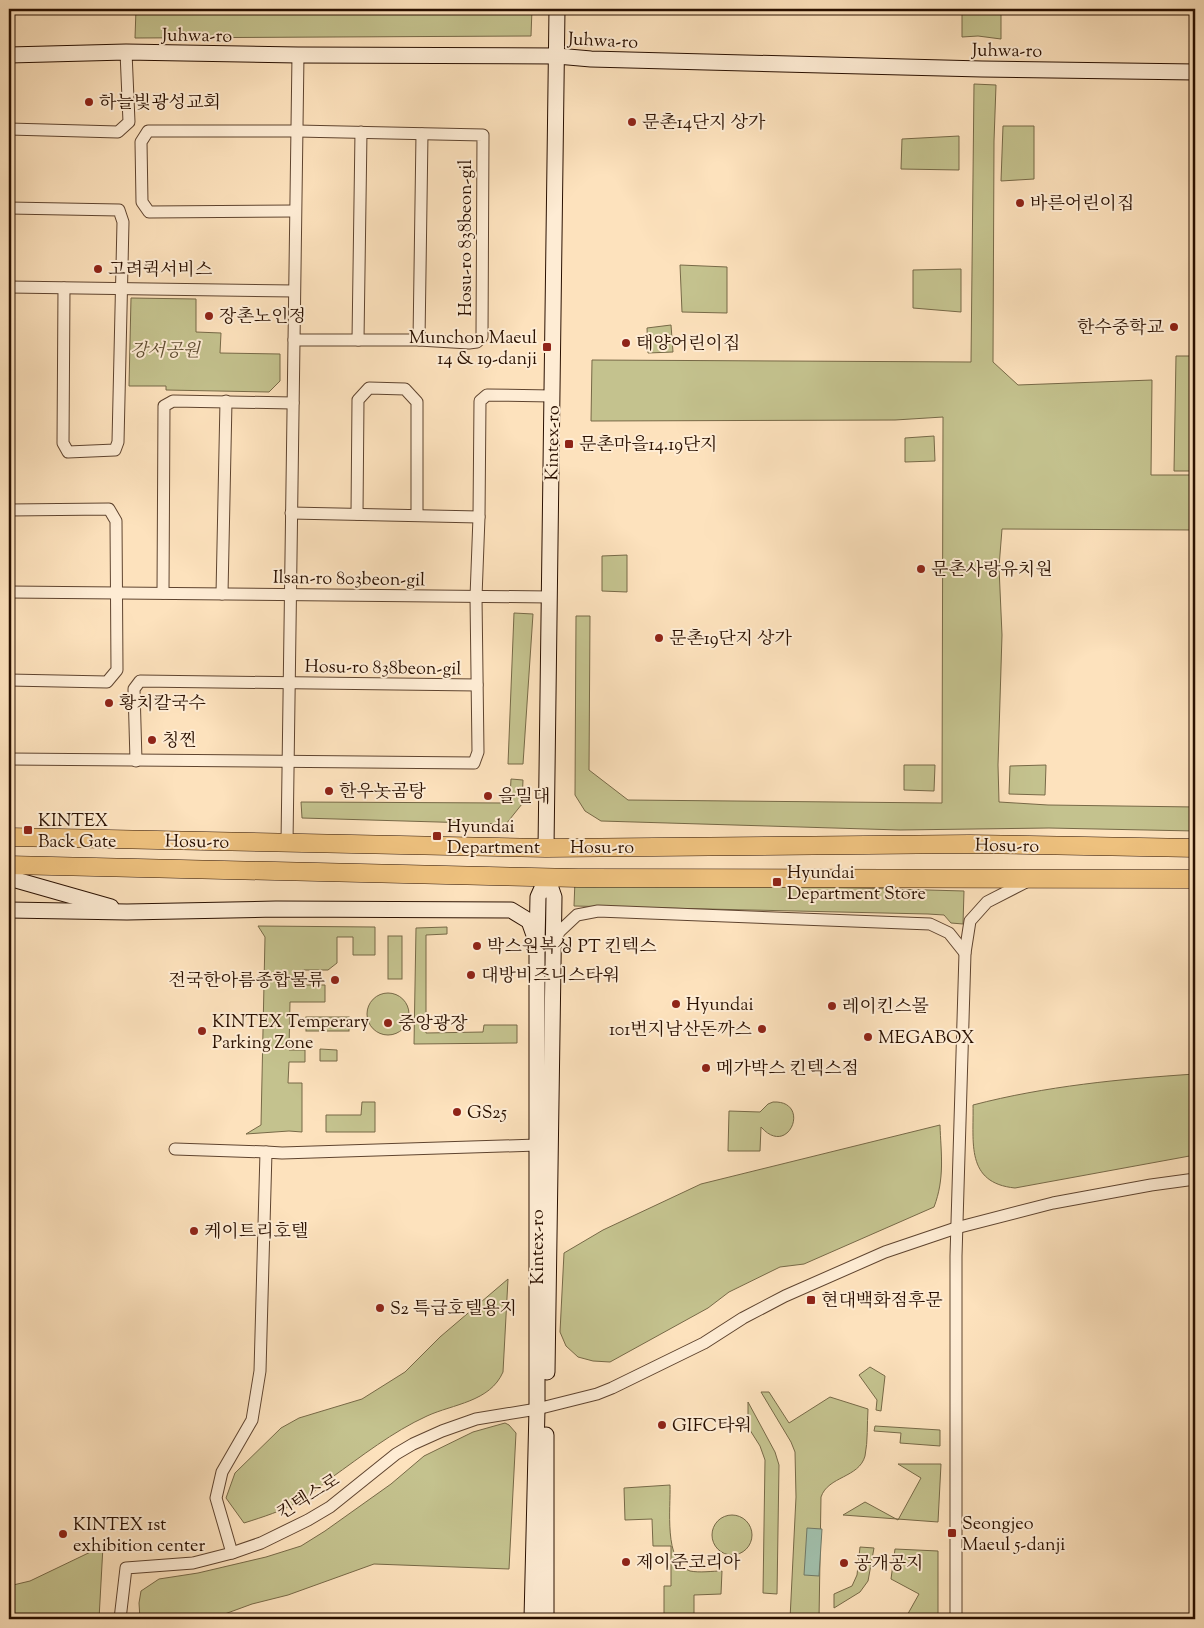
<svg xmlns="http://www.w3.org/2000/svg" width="1204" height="1628" viewBox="0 0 1204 1628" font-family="'Sorts Mill Goudy','Noto Serif KR',serif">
	<rect width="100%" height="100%" fill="#fde2bd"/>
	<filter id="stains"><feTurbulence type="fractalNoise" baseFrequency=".004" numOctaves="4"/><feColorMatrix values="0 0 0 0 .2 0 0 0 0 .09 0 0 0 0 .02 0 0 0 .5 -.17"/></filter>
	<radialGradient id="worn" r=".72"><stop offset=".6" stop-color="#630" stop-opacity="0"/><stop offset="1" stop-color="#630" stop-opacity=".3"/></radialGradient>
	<g fill="#c4c28e" stroke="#776947">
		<path d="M136 9H532L531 36 135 38Z"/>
		<path d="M962 9H1001V39L978 36 962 37Z"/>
		<path d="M974 84 996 85 994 141 993 362 1018 385 1152 380 1151 475H1195V530L1002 529 999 567 1002 635 998 765 999 802 1048 805 1195 807V831L1049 828 900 830 601 821 585 811 575 795 576 616H590L589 770 628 800 942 803 943 417 895 420 591 421 592 360 971 362Z"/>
		<path d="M1003 126H1034V179L1001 181Z"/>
		<path d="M959 136V170L901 169 902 139Z"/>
		<path d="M680 265 727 267V313L682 312Z"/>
		<path d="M961 269V312L913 308V270Z"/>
		<path d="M131 298 196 299V332L221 333 220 353 280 354V381L269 392 166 390V386H129Z"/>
		<path d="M671 325 673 352 648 353 647 328Z"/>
		<path d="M1176 356H1195V471H1174Z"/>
		<path d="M934 436 935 461 905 462V438Z"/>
		<path d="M627 555V592L602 591V556Z"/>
		<path d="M514 613 533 614 523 764H508Z"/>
		<path d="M904 765H935L934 791 904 790Z"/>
		<path d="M1046 765 1045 795 1009 794 1010 766Z"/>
		<path d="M511 779 523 780 522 804 506 824 302 818 301 802 504 803 510 797Z"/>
		<path d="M575 880 964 891 963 924 951 923 944 915 928 914 574 906Z"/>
		<path d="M258 926 375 927V955H353V937H337V963L328 970H302V985H325V1002H290L289 1050H305V1062H289L288 1083H302V1132L289 1131 246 1134 261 1125 265 937Z"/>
		<path d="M447 927V934L426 935V1033L483 1032 484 1025H517V1043L414 1044 416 928Z"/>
		<rect x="388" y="936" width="14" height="43"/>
		<circle cx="388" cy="1014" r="21"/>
		<rect x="306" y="1017" width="43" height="14"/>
		<path d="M320 1049 337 1050V1061H320Z"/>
		<path d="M1195 1074V1155L1015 1188C965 1183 974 1142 973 1105 1046 1086 1120 1079 1195 1074Z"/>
		<path d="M362 1102H375V1132H326V1115H361Z"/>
		<path d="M773 1102C812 1100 789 1159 761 1127L760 1151H728L729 1111 760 1112 768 1104Z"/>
		<path d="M940 1125C941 1154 945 1178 934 1207L804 1264 780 1267 729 1292 708 1308 610 1362 593 1361 578 1357 566 1346 560 1332 564 1253 603 1230 701 1184Z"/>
		<path d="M508 1279 503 1372C490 1402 453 1404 427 1416 392 1432 362 1456 331 1478 321 1486 311 1494 300 1501 282 1511 263 1517 244 1523L226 1498 235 1473 281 1428 299 1418 362 1399 405 1372 440 1337Z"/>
		<path d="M870 1367 885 1376 881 1411 876 1410 877 1400 859 1375Z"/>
		<path d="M761 1392H769L789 1423 830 1397 868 1409C867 1424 868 1441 865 1456 859 1478 828 1476 821 1497L819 1619H790L796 1497 795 1452 791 1442Z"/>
		<path d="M748 1402 775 1452 779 1465 777 1594 763 1593 765 1460 760 1446 748 1427Z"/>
		<path d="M505 1423 509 1425 516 1433 509 1569 374 1564 288 1595 252 1604 211 1619H140L139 1603 141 1591 159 1579 198 1573 266 1557 301 1546 325 1531 391 1484 424 1456 473 1432Z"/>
		<path d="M875 1426 940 1430V1446L900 1443 901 1433 874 1431Z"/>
		<path d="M898 1464H941L938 1522 843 1515 865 1502 898 1520 921 1478Z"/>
		<path d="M670 1485C671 1507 663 1562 690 1571 700 1573 712 1571 722 1571L721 1594 694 1595V1619H664V1586H671V1546H653L652 1519 625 1520 624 1488Z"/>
		<circle cx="732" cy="1535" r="20"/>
		<path d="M103 1546 99 1619H9V1586L30 1581Z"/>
		<path d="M860 1547 874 1548 868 1581 860 1592 834 1608V1594L852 1586 857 1575Z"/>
		<path d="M895 1549 938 1551V1619H905L919 1594 891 1579Z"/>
	</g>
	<path fill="#a1bfab" stroke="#717967" d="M807 1528 822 1529 819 1576 804 1575Z"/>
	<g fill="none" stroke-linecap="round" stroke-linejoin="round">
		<defs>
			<g id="street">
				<path d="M9 129 118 132 129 122 126 52"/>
				<path d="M9 208 119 210 123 222 118 442 115 450 68 452 63 443 64 288"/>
				<path d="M9 287 294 291"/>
				<path d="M294 340H419L469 343 477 342 482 337 483 135 297 131H148L141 142 142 202 149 212 295 211"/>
				<path d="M358 340 361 132"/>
				<path d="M419 340 422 134"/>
				<path d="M9 510 109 509 116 521 117 670 107 682 9 680"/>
				<path d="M291 513 479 517"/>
				<path d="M357 514 358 400 369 388 405 389 417 402V515"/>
				<path d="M9 592 550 597"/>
				<path d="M163 593 164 406 173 401 293 403"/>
				<path d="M222 594 226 401"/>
				<path d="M9 759 474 763 478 752 476 597 479 517 480 401 487 395 552 396"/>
				<path d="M136 761 134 689 140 681 477 685"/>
				<path d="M287 843 298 55"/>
				<path d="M553 941 560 931 577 915 598 911 930 924 949 933 965 953"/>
				<path d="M175 1149 266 1152"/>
				<path d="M232 1553 216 1498 222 1472 252 1420 260 1371 266 1152 282 1153 537 1145"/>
				<path d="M120 1619 126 1568 193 1563 232 1553 261 1543 308 1520 330 1507 396 1454 413 1444 442 1431 476 1419 537 1409 597 1394 612 1388 704 1343 743 1318 785 1296 885 1252 956 1228 1053 1203 1151 1185 1195 1179"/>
				<path d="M956 1619V1256L965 953 970 921 987 902 1028 881"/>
			</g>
			<g id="secondary">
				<path d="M9 55 126 52 298 55 557 56 591 59 982 69 1195 72"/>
				<path d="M546 848 557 9"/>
				<path d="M9 878 111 907"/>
				<path d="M9 910 127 912 276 909 511 910 529 921 535 938"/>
				<path d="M547 1372 554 897 547 877"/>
				<path d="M532 1619 537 1409V943L538 897 547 877"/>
				<path d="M546 1619V1435"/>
			</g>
			<g id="primary">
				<path d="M9 837 546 848 970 844 1195 848"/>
				<path d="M9 865 578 878 1195 879"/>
			</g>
		</defs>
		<use href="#street" stroke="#5f442f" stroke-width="13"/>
		<use href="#secondary" stroke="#2a1000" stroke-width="17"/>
		<use href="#primary" stroke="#2a1000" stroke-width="19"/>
		<use href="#street" stroke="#feecd4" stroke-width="11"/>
		<use href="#secondary" stroke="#feecd4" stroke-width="15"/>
		<use href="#primary" stroke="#eec17e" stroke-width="18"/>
	</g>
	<g fill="#8f2418" stroke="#feecd4" stroke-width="2">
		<circle cx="89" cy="102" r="5"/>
		<circle cx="632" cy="122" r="5"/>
		<circle cx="1020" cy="203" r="5"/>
		<circle cx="98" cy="269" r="5"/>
		<circle cx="209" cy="316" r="5"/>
		<circle cx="1174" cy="327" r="5"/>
		<circle cx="626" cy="343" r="5"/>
		<rect x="542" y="342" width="10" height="10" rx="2.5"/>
		<rect x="564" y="439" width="10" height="10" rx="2.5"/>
		<circle cx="921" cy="569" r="5"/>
		<circle cx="659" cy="638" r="5"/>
		<circle cx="109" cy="703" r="5"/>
		<circle cx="152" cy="740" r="5"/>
		<circle cx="329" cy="791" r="5"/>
		<circle cx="488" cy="796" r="5"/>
		<rect x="23" y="825" width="10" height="10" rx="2.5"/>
		<rect x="432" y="831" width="10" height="10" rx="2.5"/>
		<rect x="772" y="877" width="10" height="10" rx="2.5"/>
		<circle cx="477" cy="946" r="5"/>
		<circle cx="471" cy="975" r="5"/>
		<circle cx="335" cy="980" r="5"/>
		<circle cx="676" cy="1004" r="5"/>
		<circle cx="832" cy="1006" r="5"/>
		<circle cx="388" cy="1023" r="5"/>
		<circle cx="762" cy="1029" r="5"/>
		<circle cx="202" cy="1031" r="5"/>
		<circle cx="868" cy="1037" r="5"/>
		<circle cx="706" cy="1068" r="5"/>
		<circle cx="457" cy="1112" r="5"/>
		<circle cx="194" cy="1231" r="5"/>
		<rect x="806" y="1295" width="10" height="10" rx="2.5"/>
		<circle cx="380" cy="1308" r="5"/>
		<circle cx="662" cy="1425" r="5"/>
		<rect x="947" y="1528" width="10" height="10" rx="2.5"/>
		<circle cx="63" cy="1534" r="5"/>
		<circle cx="626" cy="1562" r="5"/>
		<circle cx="844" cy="1563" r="5"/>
	</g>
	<g text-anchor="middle" stroke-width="4" stroke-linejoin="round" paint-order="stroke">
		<g font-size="18" fill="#2a1000" stroke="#feecd4">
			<text transform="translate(197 35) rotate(1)" y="6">Juhwa-ro</text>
			<text transform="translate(603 40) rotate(3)" y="6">Juhwa-ro</text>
			<text transform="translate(1007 50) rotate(1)" y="6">Juhwa-ro</text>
			<text transform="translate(465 238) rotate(-90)" y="6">Hosu-ro 838beon-gil</text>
			<text transform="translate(552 443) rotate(-89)" y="6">Kintex-ro</text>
			<text transform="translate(349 578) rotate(1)" y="6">Ilsan-ro 803beon-gil</text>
			<text transform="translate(383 667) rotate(1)" y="6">Hosu-ro 838beon-gil</text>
			<text transform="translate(197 841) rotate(1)" y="6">Hosu-ro</text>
			<text transform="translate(1007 845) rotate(1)" y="6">Hosu-ro</text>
			<text x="602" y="853">Hosu-ro</text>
			<text transform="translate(537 1247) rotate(-90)" y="6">Kintex-ro</text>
			<text transform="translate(308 1496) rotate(-32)" y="6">킨텍스로</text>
		</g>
		<g font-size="18" fill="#2a1000" stroke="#feecd4" text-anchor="start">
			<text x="99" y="108">하늘빛광성교회</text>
			<text x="642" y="128">문촌14단지 상가</text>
			<text x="1030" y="209">바른어린이집</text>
			<text x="108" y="275">고려퀵서비스</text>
			<text x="219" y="322">장촌노인정</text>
			<text x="1164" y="333" text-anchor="end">한수중학교</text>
			<text x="537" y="343" text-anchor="end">Munchon Maeul<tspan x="537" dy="21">14 &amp; 19-danji</tspan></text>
			<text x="636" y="349">태양어린이집</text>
			<text x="579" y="450">문촌마을14.19단지</text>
			<text x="931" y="575">문촌사랑유치원</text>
			<text x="669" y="644">문촌19단지 상가</text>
			<text x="119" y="709">황치칼국수</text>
			<text x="162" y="746">칭찐</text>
			<text x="339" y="797">한우놋곰탕</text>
			<text x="498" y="802">을밀대</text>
			<text x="38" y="826">KINTEX<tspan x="38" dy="21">Back Gate</tspan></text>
			<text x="447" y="832">Hyundai<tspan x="447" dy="21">Department</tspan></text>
			<text x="787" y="878">Hyundai<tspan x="787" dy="21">Department Store</tspan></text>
			<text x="487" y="952">박스원복싱 PT 킨텍스</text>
			<text x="481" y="981">대방비즈니스타워</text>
			<text x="325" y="986" text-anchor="end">전국한아름종합물류</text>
			<text x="686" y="1010">Hyundai</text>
			<text x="842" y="1012">레이킨스몰</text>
			<text x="212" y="1027">KINTEX Temperary<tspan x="212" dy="21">Parking Zone</tspan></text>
			<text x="398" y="1029">중앙광장</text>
			<text x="752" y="1035" text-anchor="end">101번지남산돈까스</text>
			<text x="878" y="1043">MEGABOX</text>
			<text x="716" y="1074">메가박스 킨텍스점</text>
			<text x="467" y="1118">GS25</text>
			<text x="204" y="1237">케이트리호텔</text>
			<text x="821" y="1306">현대백화점후문</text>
			<text x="390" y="1314">S2 특급호텔용지</text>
			<text x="672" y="1431">GIFC타워</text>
			<text x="962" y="1529">Seongjeo<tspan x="962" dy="21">Maeul 5-danji</tspan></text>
			<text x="73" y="1530">KINTEX 1st<tspan x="73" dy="21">exhibition center</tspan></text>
			<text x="636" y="1568">제이준코리아</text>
			<text x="854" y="1569">공개공지</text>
		</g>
		<g font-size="18" font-style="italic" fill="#604e32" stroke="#feecd4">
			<text x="165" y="356">강서공원</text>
		</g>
	</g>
	<rect width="1204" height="1628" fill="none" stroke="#fde2bd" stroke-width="30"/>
	<rect x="10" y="10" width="1184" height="1608" fill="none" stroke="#2a1000" stroke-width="2.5"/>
	<rect x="15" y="15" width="1174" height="1598" fill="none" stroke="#2a1000"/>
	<rect width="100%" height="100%" filter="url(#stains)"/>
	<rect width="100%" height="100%" fill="url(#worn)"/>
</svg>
